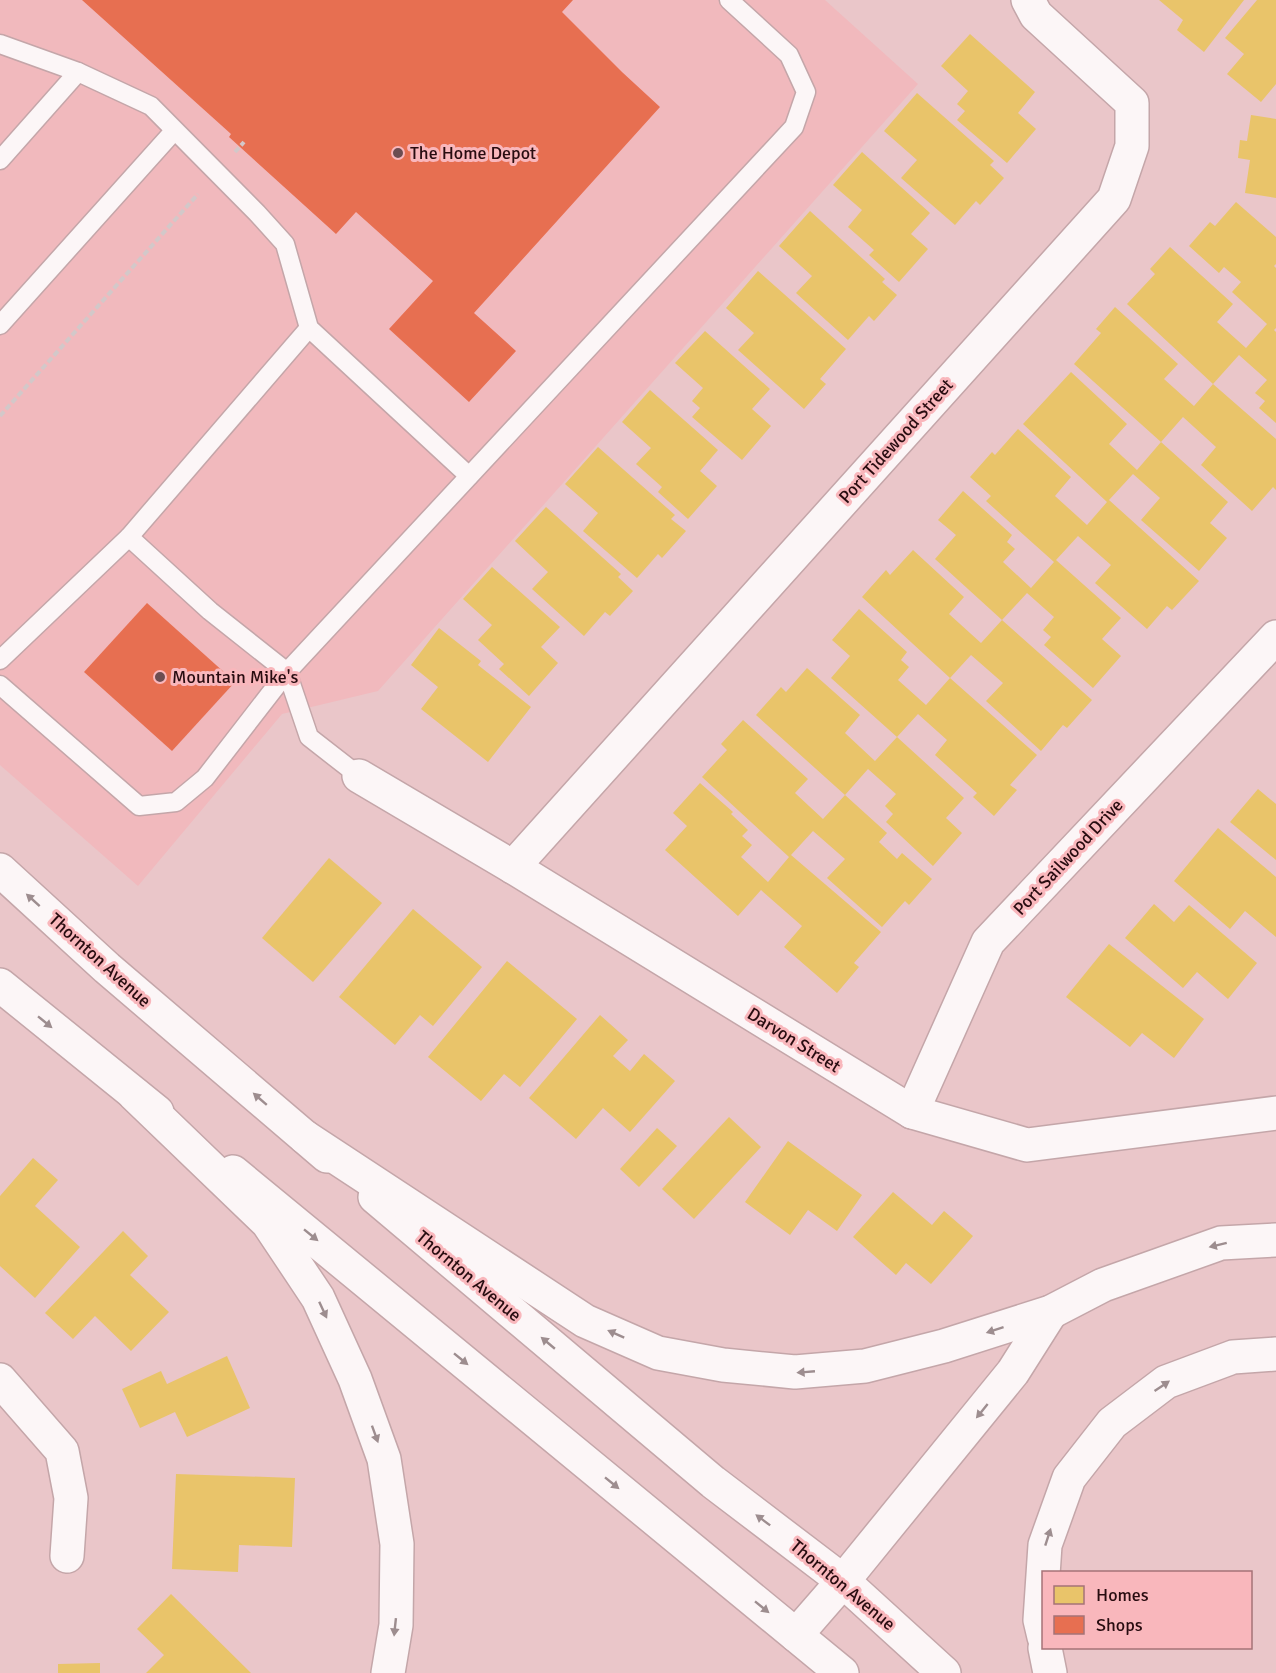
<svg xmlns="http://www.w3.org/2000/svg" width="1276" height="1673" viewBox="0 0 1276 1673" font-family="Signika,sans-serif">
	<rect width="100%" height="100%" fill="#eac6c9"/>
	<path fill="#f1b9bd" d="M0 0H825L918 84 378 691 282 714 138 886 0 765Z"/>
	<g fill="#e9c46a">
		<path d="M1159 0H1244L1204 52 1177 30 1183 20Z"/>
		<path d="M1257 0H1276V84L1261 102 1227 74 1244 54 1225 38Z"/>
		<path d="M970 34 1035 92 1018 113 1036 129 1007 163 957 120 965 111 957 104 968 91 941 66Z"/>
		<path d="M917 93 994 161 990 165 1004 178 980 205 976 201 955 225 901 178 917 160 884 131Z"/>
		<path d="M1251 115 1276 119V198L1245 193 1250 160 1238 158 1240 140 1247 141Z"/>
		<path d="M862 152 930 213 911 234 928 249 899 282 869 255 874 250 848 227 862 210 833 185Z"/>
		<path d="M1236 202 1276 237V264L1274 266 1276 268V328L1274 330 1276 332V423L1259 408 1265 401 1255 393 1267 380 1239 355 1213 384 1127 304 1155 274 1150 269 1170 247 1233 304 1217 322 1246 348 1267 324 1232 292 1241 282 1224 267 1219 273 1189 246 1210 222 1215 226Z"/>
		<path d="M810 211 885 279 882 282 897 295 874 321 869 316 848 340 796 293 812 276 779 246Z"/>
		<path d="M758 271 846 349 820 379 826 384 804 409 738 350 754 333 726 308Z"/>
		<path d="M1115 307 1178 364 1164 379 1194 406 1213 384 1276 439V490L1273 487 1252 511 1201 465 1216 447 1183 417 1161 442 1074 364 1101 333 1096 329Z"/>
		<path d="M705 331 770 389 752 409 771 426 742 460 692 417 700 408 692 401 703 388 675 363Z"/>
		<path d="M1071 372 1127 424 1109 444 1137 470 1161 442 1228 502 1210 523 1227 538 1199 571 1141 520 1160 498 1133 474 1109 500 1199 581 1172 610 1167 606 1147 629 1095 583 1111 565 1078 536 1056 560 1121 618 1102 639 1121 656 1093 688 1044 645 1051 637 1043 630 1054 617 1027 593 1002 620 935 559 956 535 938 520 963 491 1012 535 1007 542 1015 549 1003 562 1031 588 1054 562 986 501 991 496 970 477 992 452 995 455 1018 429 1071 477 1055 496 1087 525 1107 502 1023 424Z"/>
		<path d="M650 390 718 450 700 471 717 486 688 519 658 492 662 487 636 464 651 448 622 422Z"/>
		<path d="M598 447 675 515 671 519 686 531 662 558 658 554 637 578 583 531 598 513 565 484Z"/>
		<path d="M546 507 621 574 618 577 633 591 610 616 605 612 584 636 532 589 548 572 515 541Z"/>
		<path d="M913 550 964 597 949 614 981 643 1002 620 1092 700 1067 728 1063 725 1041 751 986 701 1003 683 971 655 950 678 1037 755 1010 785 1017 790 994 816 973 797 977 793 935 755 947 740 918 714 897 737 831 678 850 656 832 640 859 609 907 652 901 660 909 667 898 680 926 705 950 678 862 597 886 570 890 575Z"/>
		<path d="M492 567 560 627 541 647 558 663 529 696 499 669 504 664 478 640 492 625 463 599Z"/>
		<path d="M439 628 481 661 478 665 531 707 488 762 421 709 438 687 411 665Z"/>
		<path d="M807 668 860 715 845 733 875 761 897 737 964 798 946 818 962 833 933 866 886 822 893 814 885 806 896 794 868 769 845 795 756 715 781 687 786 692Z"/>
		<path d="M743 720 808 779 795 793 823 819 845 795 887 833 879 842 897 859 902 853 932 879 909 905 905 901 882 927 827 878 845 859 813 831 791 855 881 932 854 963 859 967 837 993 784 947 802 926 761 890 738 916 665 850 687 826 673 813 700 783 733 812 731 814 748 830 742 836 752 845 741 857 768 882 789 857 702 777 727 750 721 744Z"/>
		<path d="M1258 789 1276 804V860L1230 822Z"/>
		<path d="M1218 828 1276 877V937L1245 911 1230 929 1174 881Z"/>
		<path d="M329 858 382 903 313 982 262 938Z"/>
		<path d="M1154 904 1174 922 1189 905 1257 963 1228 999 1197 972 1183 988 1125 938Z"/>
		<path d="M413 909 482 967 433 1026 420 1015 395 1045 339 997Z"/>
		<path d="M1109 944 1204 1019 1174 1058 1142 1033 1130 1047 1066 997Z"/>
		<path d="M507 961 577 1019 520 1087 504 1074 481 1101 428 1057Z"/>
		<path d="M600 1015 628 1040 613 1056 630 1071 644 1054 675 1081 630 1132 603 1108 576 1139 529 1098Z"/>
		<path d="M729 1117 761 1147 694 1219 662 1189Z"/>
		<path d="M657 1128 677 1146 639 1187 620 1169Z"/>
		<path d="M788 1141 862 1195 837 1231 808 1210 790 1235 745 1202Z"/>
		<path d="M33 1158 58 1180 35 1206 80 1247 35 1298 0 1266V1196Z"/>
		<path d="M893 1192 932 1225 944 1211 973 1236 931 1284 906 1263 896 1275 853 1237Z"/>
		<path d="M123 1231 148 1256 130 1275 169 1312 131 1351 95 1316 73 1339 45 1313Z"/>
		<path d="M227 1356 250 1408 187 1437 175 1412 140 1428 122 1389 161 1371 167 1384Z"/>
		<path d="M176 1474 295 1478 292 1547 239 1545 238 1572 172 1569Z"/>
		<path d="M171 1594 251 1673H146L164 1655 137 1629Z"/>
		<path d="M100 1663V1673H58V1664Z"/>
	</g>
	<g fill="#e76f51">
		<path d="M82 0H573L562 12 622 72 660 107 474 313 516 351 469 402 389 329 433 281 356 212 336 234 229 137 231 134Z"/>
		<path d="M147 603 235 682 172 751 84 672Z"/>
	</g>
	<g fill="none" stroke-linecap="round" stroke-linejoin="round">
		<defs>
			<g id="lane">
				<path d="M0 44 78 72 151 106 257 213 285 244 309 328 469 476"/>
				<path d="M0 160 78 72"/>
				<path d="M0 325 174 131"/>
				<path d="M129 537 210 611 287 672 794 127 806 92 789 55 729 0"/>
				<path d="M0 660 129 537 309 328"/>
				<path d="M287 672 309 737 359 776"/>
				<path d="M0 685 139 806 176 802 205 778 287 672"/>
			</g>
			<g id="street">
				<path d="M359 776 513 867 912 1112 1027 1145 1276 1113"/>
				<path d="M513 867 1114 199 1132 146V103L1036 15 1028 0"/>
				<path d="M912 1112 988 942 1276 637"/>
				<path d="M0 1380 62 1451 71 1498 67 1556"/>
			</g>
			<g id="primary">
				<path d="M0 870 107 968 327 1156"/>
				<path d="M0 985 157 1112"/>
				<path d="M233 1172 842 1673"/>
				<path d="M375 1197 713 1482 843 1581 944 1673"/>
			</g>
			<g id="highway">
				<path d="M134 1094 268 1223 318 1298 355 1379 384 1459 397 1544 396 1625 388 1673"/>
				<path d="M305 1137 585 1321 658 1353 723 1365 795 1372 865 1366 944 1346 1051 1312 1103 1285 1221 1243 1276 1240"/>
				<path d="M796 1635 843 1581 1013 1372 1051 1312"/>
				<path d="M1044 1637 1040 1620 1045 1545 1069 1478 1112 1423 1166 1382 1233 1357 1276 1354"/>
				<path d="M1045 1648 1050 1673"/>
			</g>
		</defs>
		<use href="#lane" stroke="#c4a6a9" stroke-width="21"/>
		<use href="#street" stroke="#c4a6a9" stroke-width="36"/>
		<use href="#primary" stroke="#c4a6a9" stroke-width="36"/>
		<use href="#highway" stroke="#c4a6a9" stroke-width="36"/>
		<g stroke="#d3c8c9" stroke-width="4" stroke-dasharray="6 3" stroke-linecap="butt">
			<path d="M235 152 244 142"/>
			<path d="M0 416 198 194"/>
		</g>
		<use href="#lane" stroke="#fcf6f7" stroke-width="18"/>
		<use href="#street" stroke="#fcf6f7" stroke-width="33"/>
		<use href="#primary" stroke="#fcf6f7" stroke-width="33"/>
		<use href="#highway" stroke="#fcf6f7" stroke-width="33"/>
	</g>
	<defs><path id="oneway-solid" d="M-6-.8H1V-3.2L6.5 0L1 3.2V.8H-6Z" transform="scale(1.5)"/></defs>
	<g fill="#9d8d8f">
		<use href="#oneway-solid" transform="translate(33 900) rotate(-138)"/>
		<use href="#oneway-solid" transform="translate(45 1022) rotate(39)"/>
		<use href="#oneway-solid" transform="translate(260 1099) rotate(-139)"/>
		<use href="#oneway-solid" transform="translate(311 1235) rotate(39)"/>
		<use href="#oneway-solid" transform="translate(1218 1245) rotate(166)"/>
		<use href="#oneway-solid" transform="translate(323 1310) rotate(65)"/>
		<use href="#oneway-solid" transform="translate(995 1330) rotate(162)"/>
		<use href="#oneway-solid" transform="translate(616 1334) rotate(-156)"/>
		<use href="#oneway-solid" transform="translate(548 1343) rotate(-140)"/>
		<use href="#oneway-solid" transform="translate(461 1359) rotate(39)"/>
		<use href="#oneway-solid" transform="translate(806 1372) rotate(175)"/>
		<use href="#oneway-solid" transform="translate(1162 1386) rotate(-34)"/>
		<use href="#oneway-solid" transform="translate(982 1411) rotate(129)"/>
		<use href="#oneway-solid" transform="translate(375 1434) rotate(70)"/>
		<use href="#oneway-solid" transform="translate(612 1483) rotate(39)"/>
		<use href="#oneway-solid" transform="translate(763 1520) rotate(-143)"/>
		<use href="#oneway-solid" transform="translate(1048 1537) rotate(-72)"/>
		<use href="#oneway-solid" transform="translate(762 1607) rotate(39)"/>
		<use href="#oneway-solid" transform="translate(395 1627) rotate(96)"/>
	</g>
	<g fill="#6c4d51" stroke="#f9b7bc" stroke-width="2">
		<circle cx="398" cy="153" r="6"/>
		<circle cx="160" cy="677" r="6"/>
	</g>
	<g text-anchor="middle" stroke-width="6" stroke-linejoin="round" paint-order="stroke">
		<g font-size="18" fill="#280c10" stroke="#f9b7bc" text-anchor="start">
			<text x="410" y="159">The Home Depot</text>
			<text x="172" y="683">Mountain Mike's</text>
		</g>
		<g font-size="18" fill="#280c10" stroke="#f9b7bc">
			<text transform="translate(896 441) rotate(-48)" y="6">Port Tidewood Street</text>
			<text transform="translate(1068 857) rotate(-47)" y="6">Port Sailwood Drive</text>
			<text transform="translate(100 960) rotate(42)" y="6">Thornton Avenue</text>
			<text transform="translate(794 1040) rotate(32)" y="6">Darvon Street</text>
			<text transform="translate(469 1276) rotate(40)" y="6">Thornton Avenue</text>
			<text transform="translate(843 1585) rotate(40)" y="6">Thornton Avenue</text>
		</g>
	</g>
	<rect x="1042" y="1571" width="210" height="78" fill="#f9b7bc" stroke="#a57377" stroke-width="1.5"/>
	<rect x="1054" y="1586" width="30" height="18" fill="#e9c46a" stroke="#a57377" stroke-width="1.5"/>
	<text x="1096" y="1601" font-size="18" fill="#280c10">Homes</text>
	<rect x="1054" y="1616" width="30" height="18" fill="#e76f51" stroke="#a57377" stroke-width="1.5"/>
	<text x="1096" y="1631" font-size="18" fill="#280c10">Shops</text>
</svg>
